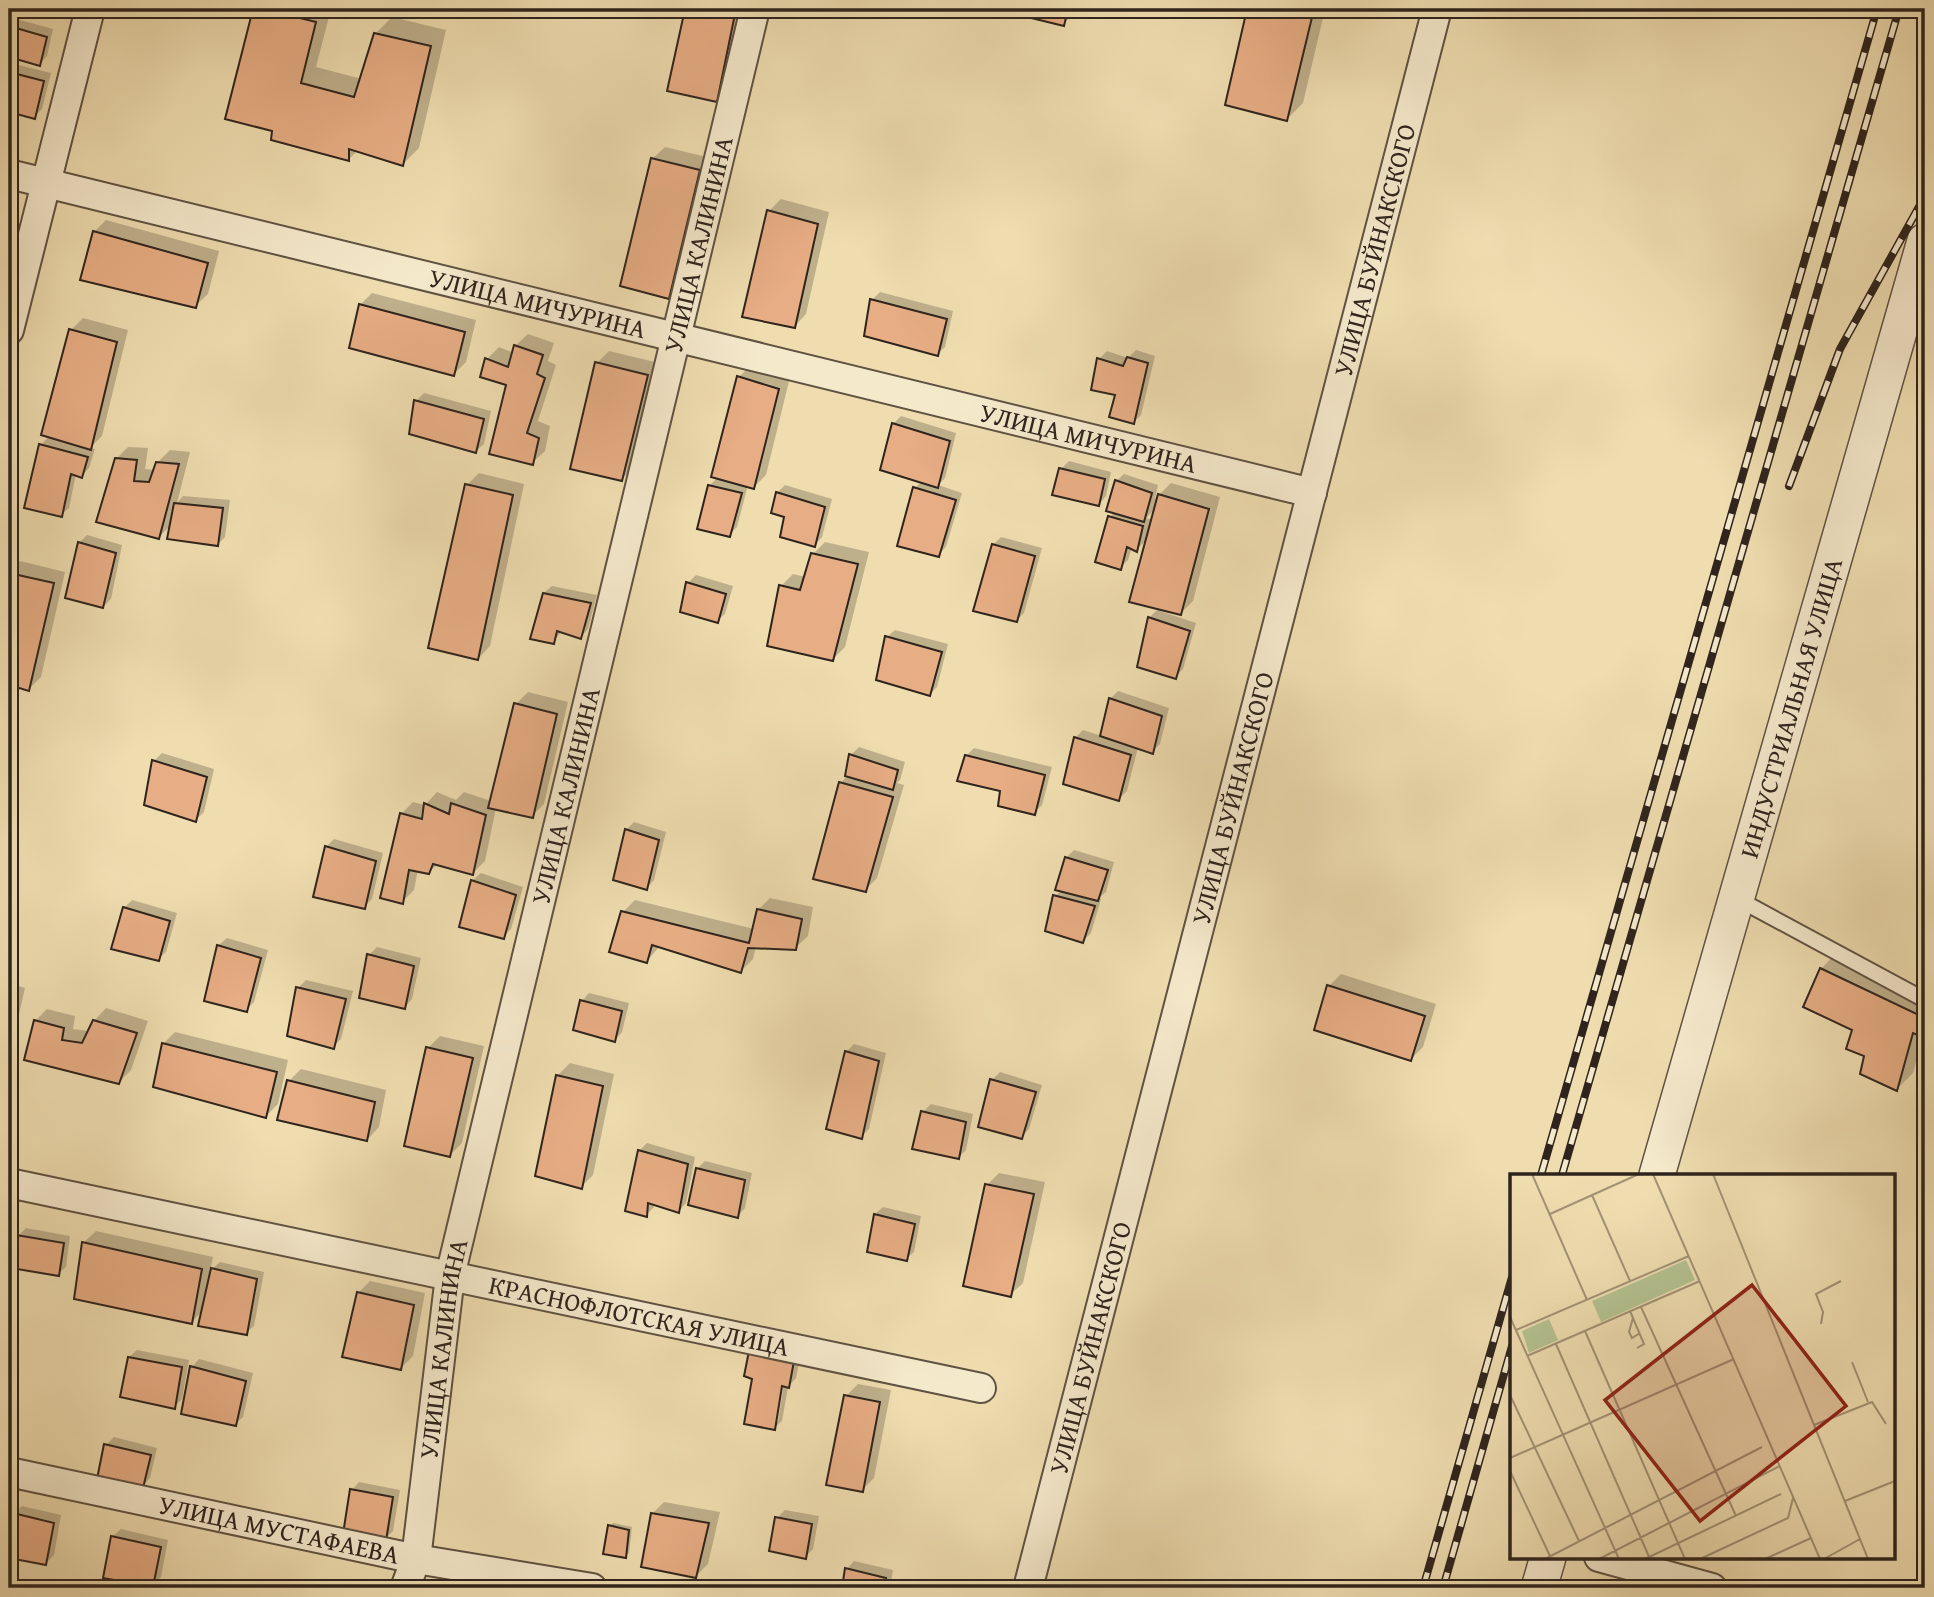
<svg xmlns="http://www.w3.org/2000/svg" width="1934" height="1597" viewBox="0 0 1934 1597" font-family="'Gentium Book Plus',serif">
	<rect width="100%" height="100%" fill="#efddb0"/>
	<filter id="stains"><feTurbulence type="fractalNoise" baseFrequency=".00286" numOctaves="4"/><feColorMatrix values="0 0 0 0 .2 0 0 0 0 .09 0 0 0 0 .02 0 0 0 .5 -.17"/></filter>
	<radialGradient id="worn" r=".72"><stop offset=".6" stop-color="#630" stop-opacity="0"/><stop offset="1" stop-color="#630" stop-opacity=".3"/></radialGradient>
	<g fill="#0003" fill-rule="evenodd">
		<path d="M255 9H331L316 67 362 79 376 33 392 17 446 30 419 148 403 164 358 150 349 159 274 129 227 118Z"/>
		<path d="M687 9H744L728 88 716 100 669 90Z"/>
		<path d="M1022 9H1077L1064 24 1021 14Z"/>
		<path d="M1249 9H1325L1303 103 1287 119 1227 104Z"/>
		<path d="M9 17 53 29 47 56 40 64 9 55Z"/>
		<path d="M14 64 51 73 42 109 34 117 9 111V69Z"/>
		<path d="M665 147 711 158 680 285 668 297 652 159Z"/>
		<path d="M781 199 829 212 806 314 794 327 769 211Z"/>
		<path d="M9 206 16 207 12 234 9 237Z"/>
		<path d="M106 220 219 251 208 294 195 306 94 232Z"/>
		<path d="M880 292 953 311 945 347 937 354 872 300Z"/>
		<path d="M372 293 476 320 466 362 454 374 360 305Z"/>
		<path d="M83 318 128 330 102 436 90 448 95 449 89 468 82 476 76 474 69 508 61 515 41 445 49 436 71 330Z"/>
		<path d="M528 334 554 343 548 361 556 365 538 421 550 426 545 451 532 463 508 384 487 359 499 347 514 353 515 346Z"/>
		<path d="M1136 350 1155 356 1141 415 1134 422 1099 359 1107 351 1128 358Z"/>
		<path d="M609 351 659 363 634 467 622 479 597 363Z"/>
		<path d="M751 365 790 377 766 475 754 487 748 485 737 527 729 535 709 486 718 477 739 377Z"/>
		<path d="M424 393 491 411 484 444 476 451 416 401Z"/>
		<path d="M901 416 956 433 945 478 938 485 962 493 946 547 938 555 915 488 922 481 893 424Z"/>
		<path d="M128 447 148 448 145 469 155 470 157 463 170 450 190 452 177 503 183 496 230 500 225 537 217 545 172 524 159 537 116 459Z"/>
		<path d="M1069 461 1111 472 1106 496 1099 504 1061 469Z"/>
		<path d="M479 473 524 484 490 646 478 659 467 485Z"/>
		<path d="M1124 474 1158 485 1155 499 1171 483 1220 497 1193 601 1181 613 1148 539 1136 550 1132 547 1128 560 1120 568 1110 517 1115 512 1116 481ZM1156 508 1153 520 1146 518Z"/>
		<path d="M785 485 832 499 822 537 815 545 786 515 777 493Z"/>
		<path d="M87 535 122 545 111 599 103 607 79 543Z"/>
		<path d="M1001 537 1042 548 1024 613 1017 620 993 545Z"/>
		<path d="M825 542 869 552 845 647 833 659 781 586 793 574 806 577 813 554Z"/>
		<path d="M20 561 65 572 41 677 29 689 9 683V572Z"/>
		<path d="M696 575 733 586 725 614 717 621 688 583Z"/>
		<path d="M552 586 597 595 588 629 581 637 562 631 553 642 544 593Z"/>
		<path d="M1157 610 1196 623 1183 669 1175 677 1149 618Z"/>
		<path d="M895 630 948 644 937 687 930 694 887 637Z"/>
		<path d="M1118 691 1169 708 1160 744 1152 752 1138 747 1127 791 1119 799 1075 738 1083 730 1102 736 1110 699Z"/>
		<path d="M528 692 568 702 544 804 532 816 496 808 485 861 473 873 438 864 429 872 418 870 414 890 402 902 401 814 413 802 425 805 437 792 456 800 464 792 491 801 516 704Z"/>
		<path d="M859 747 905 762 900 780 897 783 904 785 877 878 865 890 841 783 847 776 851 755Z"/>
		<path d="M974 748 1052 767 1042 805 1034 813 1002 790 966 756Z"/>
		<path d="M162 753 214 769 204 812 196 820 154 761Z"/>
		<path d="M634 822 666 832 654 880 647 888 626 830Z"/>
		<path d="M334 839 383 853 372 899 364 907 326 847Z"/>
		<path d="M1074 850 1114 862 1106 892 1099 898 1101 899 1091 933 1083 941 1055 896 1062 890 1066 858Z"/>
		<path d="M481 873 523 887 511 929 503 937 461 925 473 880Z"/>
		<path d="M770 898 813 907 808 936 795 948 756 946 753 959 741 971 660 946 647 961 623 912 635 900 754 929 758 910Z"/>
		<path d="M132 900 177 913 166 952 158 959 124 908Z"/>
		<path d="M227 938 268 950 254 1002 246 1010 206 1000 219 945Z"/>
		<path d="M377 947 421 958 412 999 405 1007 369 955Z"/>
		<path d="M1837 952 1925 994V1036H1923L1913 1073 1897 1089 1866 1055 1854 1029 1806 1006 1821 969Z"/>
		<path d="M1341 974 1436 1004 1423 1047 1411 1059 1329 986Z"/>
		<path d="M306 980 353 991 341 1039 333 1047 298 988Z"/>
		<path d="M9 983 25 988 15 1032 9 1039Z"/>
		<path d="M589 993 629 1003 622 1032 615 1040 582 1001Z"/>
		<path d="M106 1008 148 1021 131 1070 119 1082 35 1021 47 1009 75 1016 73 1029 89 1031 94 1021Z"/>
		<path d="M175 1032 288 1060 278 1104 266 1116 163 1044Z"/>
		<path d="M440 1036 484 1046 462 1143 450 1155 428 1048Z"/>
		<path d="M854 1044 886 1053 869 1129 861 1137 846 1052Z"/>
		<path d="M570 1063 614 1074 593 1175 581 1187 537 1175 558 1075Z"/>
		<path d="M301 1069 386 1090 379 1127 367 1140 289 1081Z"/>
		<path d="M1000 1072 1042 1085 1029 1129 1021 1137 980 1126 992 1080Z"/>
		<path d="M931 1104 973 1114 966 1150 958 1158 923 1112Z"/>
		<path d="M647 1143 695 1157 686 1203 679 1211 654 1203V1207L646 1215 639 1151Z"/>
		<path d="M705 1161 752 1173 745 1208 738 1216 697 1169Z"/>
		<path d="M999 1173 1045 1182 1023 1283 1010 1295 987 1185Z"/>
		<path d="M883 1207 921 1216 914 1252 906 1259 875 1214Z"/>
		<path d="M26 1228 70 1236 66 1267 58 1274 18 1236Z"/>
		<path d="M96 1231 213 1257 210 1271 220 1262 264 1272 254 1326 246 1333 204 1310 191 1322 83 1243Z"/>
		<path d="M370 1281 425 1293 413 1356 401 1368 358 1293Z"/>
		<path d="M137 1350 189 1360 182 1399 174 1407 129 1357Z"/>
		<path d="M801 1354 796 1378 788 1387 782 1421 774 1428 754 1377ZM782 1377H785L778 1422H774Z"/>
		<path d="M199 1359 253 1373 243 1417 235 1424 192 1367Z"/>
		<path d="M858 1384 891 1390 874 1478 862 1490 846 1396Z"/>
		<path d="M114 1437 157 1448 150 1478 143 1486 106 1445Z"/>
		<path d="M359 1482 400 1490 393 1531 385 1539 352 1490Z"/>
		<path d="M664 1502 720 1512 708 1564 696 1576 652 1514Z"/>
		<path d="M22 1506 61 1515 54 1555 46 1563 9 1556V1541L14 1514Z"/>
		<path d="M785 1510 819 1516 813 1549 805 1557 777 1518Z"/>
		<path d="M613 1523 632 1527 629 1553 626 1556 610 1526Z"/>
		<path d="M121 1529 168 1540 161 1577 153 1585 105 1576 113 1536Z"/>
		<path d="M854 1561 893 1570 890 1588H844L847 1569Z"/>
	</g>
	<g fill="#e7ad84" stroke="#2f241d" stroke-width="2">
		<path d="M253 9H264L316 22 301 83 354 97 374 33 431 46 403 166 349 149V161L271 140 272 131 225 119Z"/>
		<path d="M685 9H736L717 102 667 91Z"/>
		<path d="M1021 9H1068L1064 26 1019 15Z"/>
		<path d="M1247 9H1314L1287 121 1225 105Z"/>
		<path d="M9 26 47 37 40 66 9 57Z"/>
		<path d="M9 72 44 81 35 119 9 112Z"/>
		<path d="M651 158 700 170 669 299 620 286Z"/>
		<path d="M767 210 818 224 795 328 742 317Z"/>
		<path d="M93 231 208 263 196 308 80 280Z"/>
		<path d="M870 299 947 319 938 356 864 336Z"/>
		<path d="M359 304 465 332 454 376 349 348Z"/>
		<path d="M69 329 117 342 91 450 41 435Z"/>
		<path d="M514 345 543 355 537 374 545 378 527 433 539 438 533 465 489 454 506 385 480 377 485 358 508 367Z"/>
		<path d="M1127 357 1148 363 1134 424 1109 417 1115 395 1091 390 1097 358 1123 366Z"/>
		<path d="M595 362 648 375 622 481 570 469Z"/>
		<path d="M737 376 779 389 754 489 711 477Z"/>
		<path d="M414 400 484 419 476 453 409 434Z"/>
		<path d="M892 423 950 441 938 488 880 470Z"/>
		<path d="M39 444 88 457 82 478 71 474 62 517 24 508Z"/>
		<path d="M115 458 137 460 134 481 149 482 156 462 179 464 159 539 96 522Z"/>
		<path d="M1059 468 1105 479 1099 506 1052 495Z"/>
		<path d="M1115 480 1152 493 1144 522 1106 511Z"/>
		<path d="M465 484 513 495 478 660 428 648Z"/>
		<path d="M708 485 742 493 730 537 697 529Z"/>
		<path d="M913 487 956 500 939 557 897 546Z"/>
		<path d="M776 492 825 507 815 547 780 537 784 517 771 513Z"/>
		<path d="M1158 494 1209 509 1181 615 1129 602Z"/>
		<path d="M174 503 223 508 218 546 167 539Z"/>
		<path d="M1108 516 1143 526 1137 552 1127 547 1121 570 1095 562Z"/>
		<path d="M78 542 116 553 103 608 65 598Z"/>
		<path d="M992 544 1035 556 1017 622 973 611Z"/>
		<path d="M811 553 858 564 833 661 767 646 779 585 800 590Z"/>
		<path d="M9 573 54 583 29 691 9 685Z"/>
		<path d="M686 582 726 594 718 623 680 612Z"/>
		<path d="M543 593 591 603 581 639 557 631 554 644 530 639Z"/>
		<path d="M1148 617 1190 631 1176 679 1137 667Z"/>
		<path d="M885 636 942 652 930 696 876 680Z"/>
		<path d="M1109 698 1162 716 1153 754 1100 736Z"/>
		<path d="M514 703 557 714 533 818 488 808Z"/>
		<path d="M1074 737 1131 755 1119 801 1063 784Z"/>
		<path d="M849 754 898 770 893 790 845 776Z"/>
		<path d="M965 755 1045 775 1035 815 998 806 1000 791 957 781Z"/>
		<path d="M152 760 207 777 196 822 144 805Z"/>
		<path d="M839 782 893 797 866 892 813 879Z"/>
		<path d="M424 803 449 814 451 803 486 815 473 875 433 864 429 874 409 870 403 904 380 898 400 813 422 819Z"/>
		<path d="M625 829 659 840 647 890 613 880Z"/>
		<path d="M325 846 376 861 365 909 313 897Z"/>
		<path d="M1065 857 1108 870 1098 901 1055 890Z"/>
		<path d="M471 880 516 895 504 939 459 927Z"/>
		<path d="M1053 895 1095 906 1083 943 1045 931Z"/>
		<path d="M123 907 170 921 159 961 111 949Z"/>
		<path d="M757 909 802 919 796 950 748 948 741 973 652 945 647 963 609 952 621 911 749 943Z"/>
		<path d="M217 945 261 958 247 1012 204 1001Z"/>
		<path d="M367 954 414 966 405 1009 359 998Z"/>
		<path d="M1820 968 1925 1018V1038L1913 1033 1897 1091 1860 1074 1864 1056 1846 1049 1852 1030 1803 1007Z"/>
		<path d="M1327 985 1425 1016 1411 1061 1314 1030Z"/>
		<path d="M296 987 346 999 334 1049 287 1036Z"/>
		<path d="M580 1000 622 1011 615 1042 573 1030Z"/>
		<path d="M34 1020 64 1028 62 1040 82 1043 93 1020 137 1033 119 1084 24 1060Z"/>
		<path d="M162 1043 277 1072 266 1118 153 1087Z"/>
		<path d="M426 1047 473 1058 450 1157 404 1146Z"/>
		<path d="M845 1051 879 1061 862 1139 826 1129Z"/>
		<path d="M556 1075 603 1086 582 1189 535 1176Z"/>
		<path d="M1924 1076H1925V1099L1918 1096Z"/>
		<path d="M990 1079 1036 1092 1022 1139 978 1127Z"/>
		<path d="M287 1080 375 1102 367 1141 277 1120Z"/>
		<path d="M921 1111 966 1122 959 1159 912 1149Z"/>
		<path d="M638 1150 688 1164 679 1213 648 1203 647 1217 625 1211Z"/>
		<path d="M696 1168 745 1180 738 1218 688 1205Z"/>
		<path d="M985 1184 1034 1194 1011 1297 963 1286Z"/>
		<path d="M874 1214 915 1224 907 1261 867 1252Z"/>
		<path d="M16 1235 64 1243 59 1276 11 1268Z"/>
		<path d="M82 1242 202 1269 192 1324 74 1299Z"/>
		<path d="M211 1268 257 1279 247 1335 198 1326Z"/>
		<path d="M357 1292 414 1305 401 1370 342 1357Z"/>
		<path d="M749 1351 794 1361 789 1388 782 1386 775 1430 744 1424 752 1379 744 1376Z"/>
		<path d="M128 1357 182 1367 175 1409 120 1397Z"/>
		<path d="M190 1366 246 1381 236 1426 181 1414Z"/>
		<path d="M844 1395 880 1402 863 1492 826 1485Z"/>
		<path d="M104 1444 151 1455 143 1488 97 1479Z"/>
		<path d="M350 1489 393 1497 386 1541 343 1534Z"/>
		<path d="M13 1513 54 1523 46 1565 9 1558V1532Z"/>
		<path d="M651 1513 709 1523 696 1578 641 1567Z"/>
		<path d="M775 1517 812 1524 806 1559 769 1551Z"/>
		<path d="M608 1525 629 1530 626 1558 603 1554Z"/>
		<path d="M111 1536 161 1547 153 1587 103 1578Z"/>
		<path d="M845 1568 886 1578 884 1588H842Z"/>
	</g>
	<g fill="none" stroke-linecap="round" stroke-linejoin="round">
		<defs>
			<path id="service" d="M1738 899 1925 1000"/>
			<g id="minor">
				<path id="s1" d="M9 174 1312 493"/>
				<path d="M9 330 90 9"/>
				<path id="s2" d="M9 1183 981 1388"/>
				<path id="s3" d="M9 1472 416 1559 592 1588"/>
				<path d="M1599 1557 1712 1588"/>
				<path id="s4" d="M405 1588 416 1559 450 1276 755 9"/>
				<path id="s5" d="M1028 1588 1437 9"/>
			</g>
			<g id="tertiary">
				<path id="s6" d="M1657 1175 1925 241"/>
				<path d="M1539 1588 1548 1557"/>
			</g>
		</defs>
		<use href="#service" stroke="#5f5242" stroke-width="18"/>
		<use href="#minor" stroke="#5f5242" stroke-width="32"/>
		<use href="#tertiary" stroke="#5f5242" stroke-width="38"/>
		<use href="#service" stroke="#f5e9cc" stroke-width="14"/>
		<use href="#minor" stroke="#f5e9cc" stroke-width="28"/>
		<use href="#tertiary" stroke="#f5e9cc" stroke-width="35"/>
		<defs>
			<g id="rail">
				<path d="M1789 486 1840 349 1925 196"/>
				<path d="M1541 1175 1877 9"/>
				<path d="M1562 1175 1899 9"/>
				<path d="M1423 1588 1512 1277"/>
				<path d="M1443 1588 1512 1346"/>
			</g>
		</defs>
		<use href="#rail" stroke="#2f241d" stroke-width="8"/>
		<use href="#rail" stroke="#f5e9cc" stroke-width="5" stroke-dasharray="16" stroke-linecap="butt"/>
	</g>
	<g text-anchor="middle" stroke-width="7" stroke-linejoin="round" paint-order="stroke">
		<g font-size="26" fill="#2f241d" stroke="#f5e9cc">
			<text dy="9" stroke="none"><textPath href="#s4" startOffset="1377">УЛИЦА КАЛИНИНА</textPath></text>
			<text dy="9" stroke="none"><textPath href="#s5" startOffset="1382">УЛИЦА БУЙНАКСКОГО</textPath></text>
			<text dy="9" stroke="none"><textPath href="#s1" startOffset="544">УЛИЦА МИЧУРИНА</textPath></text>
			<text dy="9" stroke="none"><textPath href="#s1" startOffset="1111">УЛИЦА МИЧУРИНА</textPath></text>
			<text dy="9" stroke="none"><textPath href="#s6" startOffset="486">ИНДУСТРИАЛЬНАЯ УЛИЦА</textPath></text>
			<text dy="9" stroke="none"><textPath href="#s4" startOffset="810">УЛИЦА КАЛИНИНА</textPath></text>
			<text dy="9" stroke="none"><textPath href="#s5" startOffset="816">УЛИЦА БУЙНАКСКОГО</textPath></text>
			<text dy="9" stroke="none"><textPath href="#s2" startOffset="644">КРАСНОФЛОТСКАЯ УЛИЦА</textPath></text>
			<text dy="9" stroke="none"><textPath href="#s5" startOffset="248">УЛИЦА БУЙНАКСКОГО</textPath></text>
			<text dy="9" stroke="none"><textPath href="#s4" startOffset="243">УЛИЦА КАЛИНИНА</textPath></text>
			<text dy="9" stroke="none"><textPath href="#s3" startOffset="276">УЛИЦА МУСТАФАЕВА</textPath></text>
		</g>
	</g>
	<g transform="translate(1510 1174)">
		<rect width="385" height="385" fill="#efddb0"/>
		<path d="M176 86 185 106 91 148 82 127ZM39 145 48 166 19 179 12 157Z" fill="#b4c290"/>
		<path fill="none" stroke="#a29375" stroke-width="2" d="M22 0 77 126M143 0 310 385M203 0 358 385M82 21 120 107M40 40 129 0M131 133 226 342M120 137 134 170 127 174M0 143 109 385M123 144 119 158 122 164 130 159M311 150 313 138 306 120 331 107M6 156 179 82M75 157 175 385M46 170 140 385M17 182 190 107M342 188 358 228M0 221 69 367M304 251 362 228 376 250M0 284 224 185M0 297 40 382M335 327 385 307M35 385 252 273M89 385 270 292M135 385 271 320M190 385 278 344 283 324M255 385 301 364M314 385 350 365"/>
		<path fill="#8f2418" fill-opacity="0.15" stroke="#8f2418" stroke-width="3.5" d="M242 111 336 232 190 347 95 226Z"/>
		<rect width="385" height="385" fill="none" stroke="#2f241d" stroke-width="3.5"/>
	</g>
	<rect width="1934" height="1597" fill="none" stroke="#efddb0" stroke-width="35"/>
	<rect x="10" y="10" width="1913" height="1576" fill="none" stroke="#2f241d" stroke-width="3.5"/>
	<rect x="18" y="18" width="1899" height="1562" fill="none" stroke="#2f241d" stroke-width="2"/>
	<rect width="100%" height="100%" filter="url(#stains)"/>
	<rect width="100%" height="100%" fill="url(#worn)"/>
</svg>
